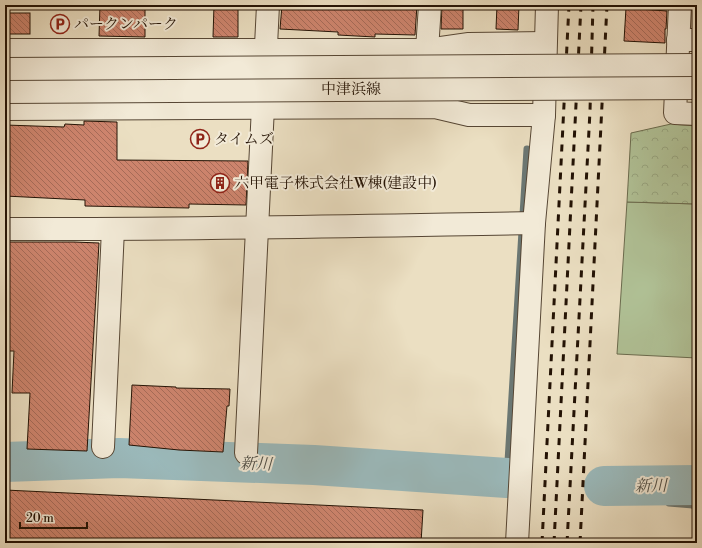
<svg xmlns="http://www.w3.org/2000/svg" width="702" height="548" viewBox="0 0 702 548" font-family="'Libre Bodoni','Noto Serif JP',serif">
	<defs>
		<pattern id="park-crowns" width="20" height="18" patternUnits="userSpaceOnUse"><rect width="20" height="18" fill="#b1c398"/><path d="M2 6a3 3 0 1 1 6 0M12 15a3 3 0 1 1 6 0" fill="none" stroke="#98a782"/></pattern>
		<pattern id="building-back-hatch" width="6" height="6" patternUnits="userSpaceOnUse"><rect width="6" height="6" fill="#cd846d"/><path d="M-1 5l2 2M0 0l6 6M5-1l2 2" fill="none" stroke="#a66b58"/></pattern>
	</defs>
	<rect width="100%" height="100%" fill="#ebdfc2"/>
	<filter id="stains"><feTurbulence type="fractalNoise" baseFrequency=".005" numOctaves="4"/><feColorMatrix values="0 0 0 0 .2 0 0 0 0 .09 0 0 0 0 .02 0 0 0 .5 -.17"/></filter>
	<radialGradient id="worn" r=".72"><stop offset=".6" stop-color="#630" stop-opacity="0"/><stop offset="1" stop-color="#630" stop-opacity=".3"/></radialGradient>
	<path fill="#b1c398" stroke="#6a6b4e" d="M627 202 697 204V358L617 354Z"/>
	<path fill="url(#park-crowns)" stroke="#6a6b4e" d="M671 124 697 126V204L627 202 631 133Z"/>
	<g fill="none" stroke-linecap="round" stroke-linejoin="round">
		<g stroke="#6b7773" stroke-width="7">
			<path d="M507 478 527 149"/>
			<path d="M669 485V503L693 505 697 510"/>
		</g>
		<g stroke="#9bbabc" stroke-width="40">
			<path d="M5 462 119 458 314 465 507 478"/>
			<path d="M604 486 697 485"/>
		</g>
	</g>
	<g fill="url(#building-back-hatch)" stroke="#241305">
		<path d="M100 5H145V37L99 36Z"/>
		<path d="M214 5H238V37H213Z"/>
		<path d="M282 5H417L415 35 375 34V37L338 35V32L280 29Z"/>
		<path d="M442 5H463V29H441Z"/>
		<path d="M497 5H519L518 30 496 29Z"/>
		<path d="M626 8 667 11 666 29H665V43L624 41Z"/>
		<rect x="5" y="13" width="25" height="21"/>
		<path d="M84 121 117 122V160L248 161 246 205 189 204V208L85 206V200L5 196 7 150H5V125L64 127 65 124 84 125Z"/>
		<path d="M5 242H74L99 243 87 451 27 449 30 393H12L14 351H5Z"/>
		<path d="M132 385 176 387V388L230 389 229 406H227L223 452 179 450 129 445Z"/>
		<path d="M5 490 423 510 421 543H5Z"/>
	</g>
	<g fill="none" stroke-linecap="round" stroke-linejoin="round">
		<defs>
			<g id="minor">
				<path d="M680 5 675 113 697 114"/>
				<path d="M678 40H697"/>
				<path d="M5 50H427L469 44 545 43"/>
				<path d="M427 50 430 5"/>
				<path d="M5 109 435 107 469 115H544"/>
				<path d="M5 229C181 230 358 226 534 223"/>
				<path d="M103 447 113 229"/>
				<path d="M246 453 268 5"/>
				<path d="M517 543 534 223 544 115 547 5"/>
			</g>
		</defs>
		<use href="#minor" stroke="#564634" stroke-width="24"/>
		<use href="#minor" stroke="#f2ead7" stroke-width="22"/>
		<g stroke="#241305" stroke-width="3" stroke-dasharray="7 7" stroke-linecap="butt">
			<path d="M542 543 569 5"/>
			<path d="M554 543 581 5"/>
			<path d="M567 543 590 111 593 5"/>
			<path d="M580 543 607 5"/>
		</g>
		<defs>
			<g id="minor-bridge">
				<path d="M5 69 697 65"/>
				<path d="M5 92 697 88"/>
			</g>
		</defs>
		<use href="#minor-bridge" stroke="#564634" stroke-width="24" stroke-linecap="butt"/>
		<use href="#minor-bridge" stroke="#f2ead7" stroke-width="22"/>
	</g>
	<defs>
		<symbol id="parking-ring" viewBox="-11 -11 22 22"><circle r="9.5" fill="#f2ead7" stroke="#8f2418" stroke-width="1.5"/><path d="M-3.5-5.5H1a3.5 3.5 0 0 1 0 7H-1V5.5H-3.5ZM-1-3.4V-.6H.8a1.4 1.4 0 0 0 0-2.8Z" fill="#8f2418"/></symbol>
		<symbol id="building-ring" viewBox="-11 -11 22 22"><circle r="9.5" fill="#f2ead7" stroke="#8f2418" stroke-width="1.5"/><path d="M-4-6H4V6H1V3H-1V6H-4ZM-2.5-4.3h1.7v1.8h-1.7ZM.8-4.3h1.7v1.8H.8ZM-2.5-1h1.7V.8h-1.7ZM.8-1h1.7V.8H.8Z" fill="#8f2418"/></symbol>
	</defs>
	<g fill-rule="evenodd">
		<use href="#parking-ring" x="49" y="13" width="22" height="22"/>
		<use href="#parking-ring" x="189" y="128" width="22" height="22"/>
		<use href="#building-ring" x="209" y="172" width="22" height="22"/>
	</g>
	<g text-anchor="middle" stroke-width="4" stroke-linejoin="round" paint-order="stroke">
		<g font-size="15" fill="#241305" stroke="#f2ead7" text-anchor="start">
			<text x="74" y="29">パークンパーク</text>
			<text x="214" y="144">タイムズ</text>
			<text x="234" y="188">六甲電子株式会社W棟(建設中)</text>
		</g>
		<g font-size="15" fill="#241305" stroke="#f2ead7">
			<text x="351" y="94">中津浜線</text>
		</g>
		<g font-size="16" font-style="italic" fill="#4e4d45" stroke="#f2ead7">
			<text transform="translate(256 463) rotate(2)" y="6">新川</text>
			<text transform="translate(651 485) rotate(-1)" y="6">新川</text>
		</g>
	</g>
	<rect width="702" height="548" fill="none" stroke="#ebdfc2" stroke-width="20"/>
	<rect x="6" y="6" width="690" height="536" fill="none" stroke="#241305" stroke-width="2"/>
	<rect x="10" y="10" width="682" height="528" fill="none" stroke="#241305"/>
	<path d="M20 522v6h67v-6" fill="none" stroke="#241305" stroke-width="2"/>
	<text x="26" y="522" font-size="12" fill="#241305" stroke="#f2ead7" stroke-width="3" paint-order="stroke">20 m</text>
	<rect width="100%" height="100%" filter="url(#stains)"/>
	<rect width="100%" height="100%" fill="url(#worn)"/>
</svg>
